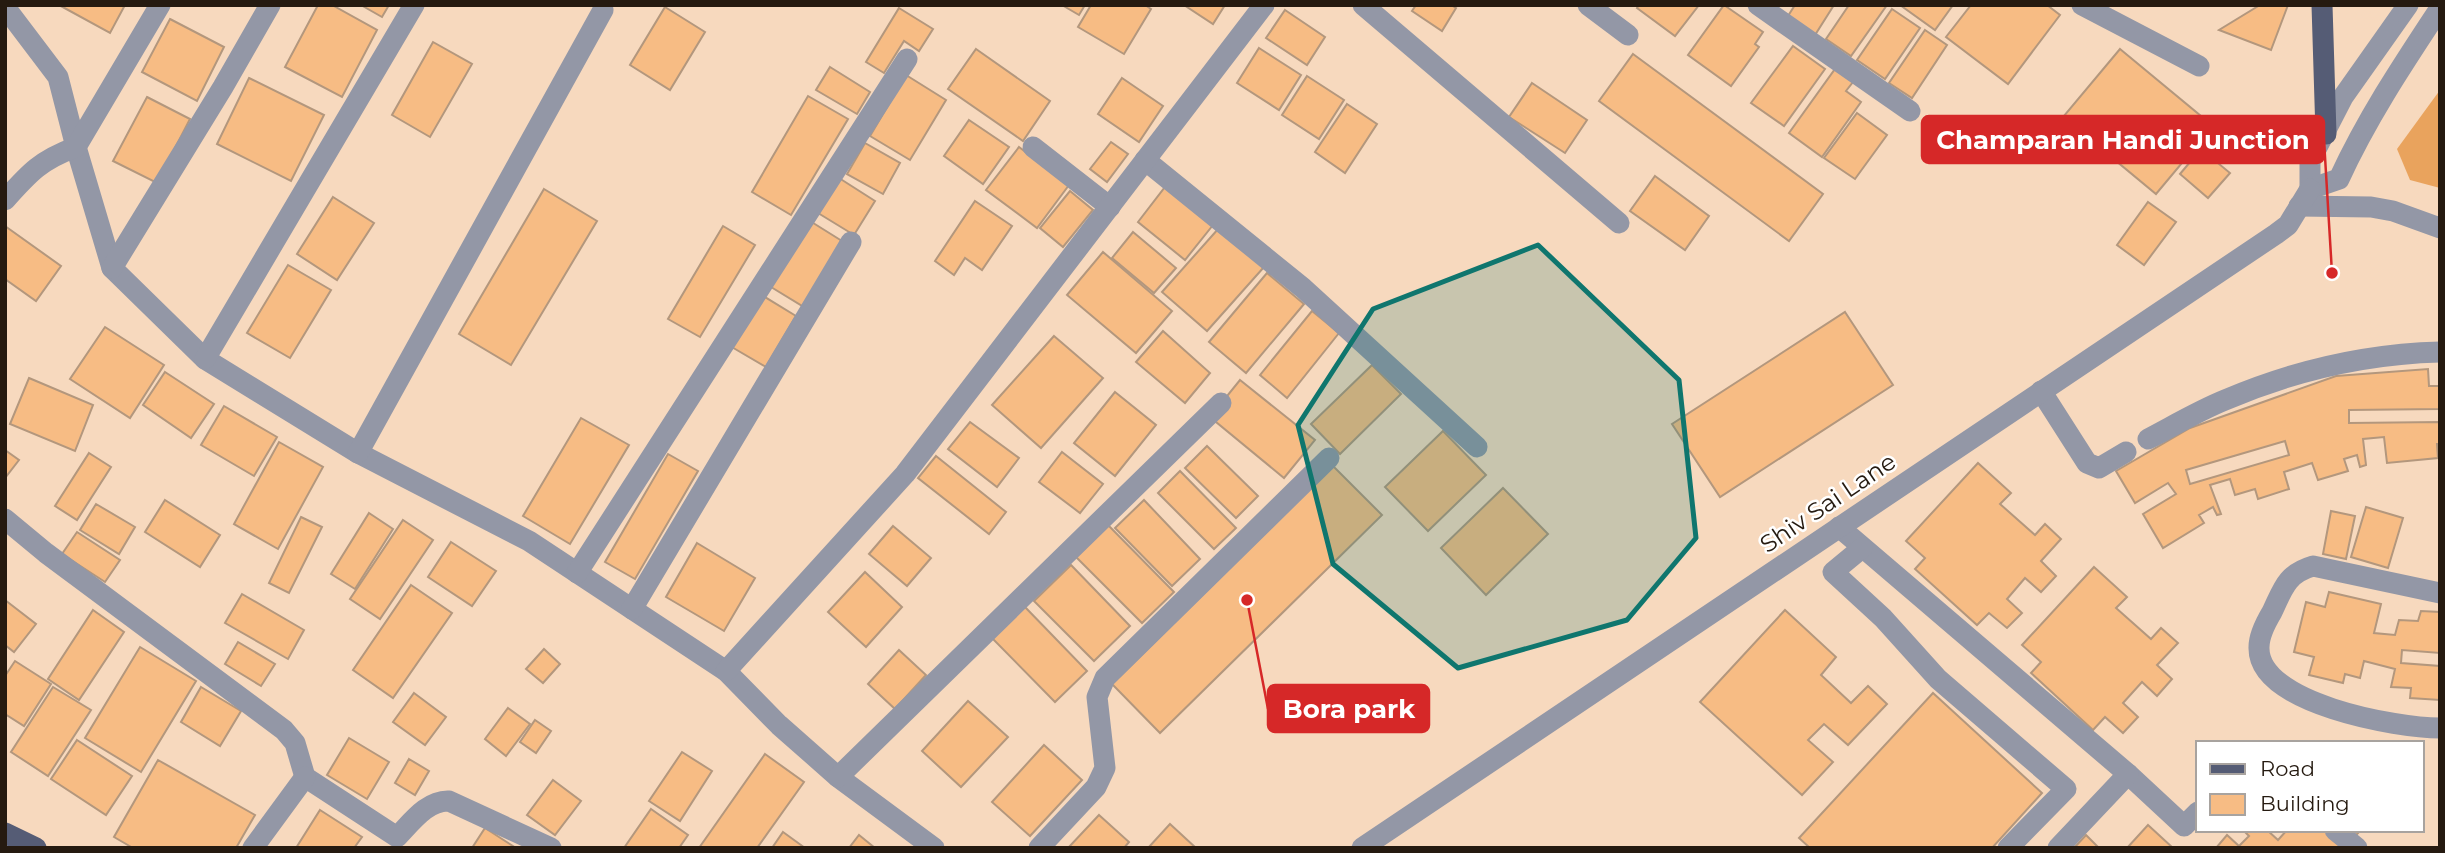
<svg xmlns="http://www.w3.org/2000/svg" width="2445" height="853" viewBox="0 0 2445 853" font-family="Montserrat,sans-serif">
	<rect width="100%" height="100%" fill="#f7d9be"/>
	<path fill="#e9a35d" d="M2440 90V188L2410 180 2397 149Z"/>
	<g fill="#f7bc84" stroke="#b3977d" stroke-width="2" fill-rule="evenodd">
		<path d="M59 5H125L110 33Z"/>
		<path d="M318 5H332L377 30 342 97 285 67Z"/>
		<path d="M361 5H389L382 17Z"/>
		<path d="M1062 5H1085L1079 15Z"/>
		<path d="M1091 5H1145L1151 9 1124 54 1078 27Z"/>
		<path d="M1184 5H1225L1213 24Z"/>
		<path d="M1416 5H1451L1456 8 1442 31 1412 11Z"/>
		<path d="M1639 5H1699L1675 36 1637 8Z"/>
		<path d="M1724 5 1763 32 1755 44 1759 47 1731 86 1688 55Z"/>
		<path d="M1795 5H1834L1815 35 1788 16Z"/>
		<path d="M1849 5H1887L1851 56 1826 39Z"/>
		<path d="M1900 5H1953L1935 30Z"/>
		<path d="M1971 5H2047L2060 15 2008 84 1946 37Z"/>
		<path d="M2260 5H2288L2271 50 2219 30Z"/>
		<path d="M665 7 705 32 670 90 630 65Z"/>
		<path d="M899 8 933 29 919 51 904 41 884 73 866 62Z"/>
		<path d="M1892 9 1920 28 1885 79 1857 60Z"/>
		<path d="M1285 10 1325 37 1307 65 1266 38Z"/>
		<path d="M170 19 224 47 197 101 142 72Z"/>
		<path d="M1925 30 1947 45 1912 98 1889 83Z"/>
		<path d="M433 42 472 64 430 137 392 115Z"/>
		<path d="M1793 46 1825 69 1784 126 1751 103Z"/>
		<path d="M1259 48 1301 75 1279 110 1237 83Z"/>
		<path d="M976 49 1050 101 1023 141 948 89Z"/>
		<path d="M2120 49 2213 126 2156 194 2063 117Z"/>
		<path d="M1633 54 1823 194 1789 241 1599 101Z"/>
		<path d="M830 67 870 92 857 114 816 90Z"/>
		<path d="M1835 69 1853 82 1846 91 1861 102 1822 157 1789 133Z"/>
		<path d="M906 75 946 100 910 160 870 136Z"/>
		<path d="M1307 76 1344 100 1319 139 1282 115Z"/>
		<path d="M249 78 324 115 291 181 217 144Z"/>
		<path d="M1122 78 1163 106 1139 142 1098 114Z"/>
		<path d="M1532 83 1587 120 1565 153 1509 117Z"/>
		<path d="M808 96 848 119 791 215 752 192Z"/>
		<path d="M147 97 190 119 157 183 113 161Z"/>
		<path d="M1347 104 1377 124 1345 173 1315 152Z"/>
		<path d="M1857 113 1887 135 1855 179 1824 158Z"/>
		<path d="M969 120 1009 147 983 184 944 156Z"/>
		<path d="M1111 142 1128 154 1107 182 1090 169Z"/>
		<path d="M865 143 900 163 883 194 847 174Z"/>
		<path d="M1019 147 1069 185 1037 228 986 190Z"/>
		<path d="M2201 149 2230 173 2208 198 2180 174Z"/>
		<path d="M1655 176 1709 216 1685 250 1630 211Z"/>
		<path d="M839 178 875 201 854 235 818 213Z"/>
		<path d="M1165 187 1213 225 1185 260 1138 222Z"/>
		<path d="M544 189 597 221 511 365 459 334Z"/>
		<path d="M1070 191 1093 210 1063 247 1040 228Z"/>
		<path d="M333 197 374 223 337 280 297 254Z"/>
		<path d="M975 201 1012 226 982 270 965 258 954 275 935 261Z"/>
		<path d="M2148 202 2176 222 2144 265 2117 245Z"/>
		<path d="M810 221 842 241 804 307 771 287Z"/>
		<path d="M5 226 61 266 36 301 5 279Z"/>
		<path d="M723 226 755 245 700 337 668 319Z"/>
		<path d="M1219 228 1264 267 1207 331 1162 292Z"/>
		<path d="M1133 232 1176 268 1154 293 1112 258Z"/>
		<path d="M1103 252 1172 311 1136 353 1067 295Z"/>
		<path d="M288 265 331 290 290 358 247 333Z"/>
		<path d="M1267 273 1304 304 1246 373 1209 342Z"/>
		<path d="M760 294 796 316 766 367 730 346Z"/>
		<path d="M1312 311 1339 333 1287 398 1260 375Z"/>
		<path d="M1845 312 1893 385 1720 497 1672 424Z"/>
		<path d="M105 327 164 365 130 418 70 379Z"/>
		<path d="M1163 331 1210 373 1185 403 1136 362Z"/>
		<path d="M1054 336 1103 378 1041 448 992 405Z"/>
		<path d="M1372 365 1401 394 1340 454 1311 424Z"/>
		<path d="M2428 369 2429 386H2440V409L2349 410V423L2440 422V444H2437L2438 458 2387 463 2384 437 2363 439 2366 465 2360 467 2357 455 2344 459 2348 471 2318 480 2312 463 2284 472 2289 489 2258 499 2255 489 2235 495 2230 479 2210 485 2221 514 2217 515 2213 507 2199 515 2204 523 2163 548 2143 514 2176 494 2168 483 2135 503 2116 471 2190 428 2336 376ZM2285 441 2289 455 2190 484 2186 470Z"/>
		<path d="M165 372 214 404 191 438 143 405Z"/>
		<path d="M29 378 93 405 75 451 10 424Z"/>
		<path d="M1240 380 1315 440 1284 478 1210 417Z"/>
		<path d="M1115 392 1156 425 1115 476 1074 443Z"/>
		<path d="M224 406 277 437 254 476 201 445Z"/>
		<path d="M581 418 629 445 570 544 523 516Z"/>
		<path d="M970 422 1019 458 997 487 948 449Z"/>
		<path d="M1443 431 1486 475 1428 531 1385 487Z"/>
		<path d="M279 442 323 467 278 549 234 524Z"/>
		<path d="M1207 446 1258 496 1236 518 1185 468Z"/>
		<path d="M5 450 19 460 5 478Z"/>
		<path d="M1062 452 1103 484 1080 513 1039 482Z"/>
		<path d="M89 453 111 467 77 520 55 506Z"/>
		<path d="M668 454 698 471 635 579 605 562Z"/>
		<path d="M936 456 1006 512 989 534 918 478Z"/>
		<path d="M1978 463 2011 493 2000 504 2035 535 2045 524 2061 539 2041 561 2056 576 2041 592 2025 578 2007 599 2022 613 2007 628 1989 613 1977 625 1915 569 1925 558 1906 541Z"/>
		<path d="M1333 466 1382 515 1160 733 1112 684Z"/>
		<path d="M1180 471 1236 528 1214 549 1158 493Z"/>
		<path d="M1503 488 1548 534 1486 595 1441 548Z"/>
		<path d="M165 500 220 535 200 567 145 532Z"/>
		<path d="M1144 500 1200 559 1172 586 1115 528Z"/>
		<path d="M96 504 135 527 119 554 80 530Z"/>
		<path d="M2366 507 2403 518 2388 568 2351 557Z"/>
		<path d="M2331 511 2355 516 2346 559 2323 554Z"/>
		<path d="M369 513 393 529 355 589 331 574Z"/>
		<path d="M301 517 322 527 289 593 269 583Z"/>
		<path d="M403 520 433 540 380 619 350 599Z"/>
		<path d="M1108 525 1174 592 1142 623 1076 557Z"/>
		<path d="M893 526 931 558 907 586 869 554Z"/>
		<path d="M77 532 120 560 105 582 62 554Z"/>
		<path d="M451 542 496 571 472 606 428 577Z"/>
		<path d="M697 543 755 578 724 631 666 597Z"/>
		<path d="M1071 565 1130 626 1094 661 1034 601Z"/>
		<path d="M2094 567 2127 597 2116 608 2151 639 2161 628 2178 643 2157 665 2172 679 2157 696 2142 682 2123 703 2138 717 2123 733 2105 717 2093 730 2031 673 2041 662 2022 645Z"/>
		<path d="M865 572 902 607 866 647 828 612Z"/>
		<path d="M411 585 452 613 393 698 353 670Z"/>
		<path d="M2329 592 2381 604 2374 633 2395 635 2399 620 2418 621 2421 611 2440 612V653L2402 650 2401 663 2440 666V700L2410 698 2411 688 2391 687 2395 669 2364 661 2360 678 2345 674 2343 683 2309 675 2314 657 2294 652 2306 602 2325 607Z"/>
		<path d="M242 594 304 630 288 659 225 623Z"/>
		<path d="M5 600 36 624 14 652 5 645Z"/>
		<path d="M1024 606 1087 671 1055 702 992 638Z"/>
		<path d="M93 610 124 632 79 700 48 679Z"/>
		<path d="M1785 610 1836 657 1821 675 1851 703 1868 686 1887 704 1848 745 1824 724 1808 740 1833 762 1802 795 1700 702Z"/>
		<path d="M238 642 275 664 261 686 225 664Z"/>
		<path d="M140 647 196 681 141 772 85 738Z"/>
		<path d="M544 649 560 664 543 683 526 669Z"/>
		<path d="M899 650 926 675 895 709 868 684Z"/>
		<path d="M15 661 51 684 24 726 5 714V676Z"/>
		<path d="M53 687 91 710 48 776 11 752Z"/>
		<path d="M201 687 241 711 220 746 181 722Z"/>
		<path d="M414 693 446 717 425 745 393 722Z"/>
		<path d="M1933 693 2042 793 1992 848H1810L1799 838Z"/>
		<path d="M968 701 1008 737 961 787 922 751Z"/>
		<path d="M508 708 530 724 506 756 485 739Z"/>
		<path d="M535 720 551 731 536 753 520 742Z"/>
		<path d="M349 738 389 762 367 799 327 775Z"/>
		<path d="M77 740 132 776 106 815 51 779Z"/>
		<path d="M1044 745 1082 780 1030 836 992 802Z"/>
		<path d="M682 752 712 771 680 821 649 801Z"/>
		<path d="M765 754 804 782 757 848H699Z"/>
		<path d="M409 759 429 771 415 795 395 783Z"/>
		<path d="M158 760 255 815 236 848H133L114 837Z"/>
		<path d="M553 780 581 801 555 835 527 815Z"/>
		<path d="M651 809 688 835 679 848H624Z"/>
		<path d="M320 810 362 837 354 848H296Z"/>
		<path d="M1099 815 1129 842 1124 848H1068Z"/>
		<path d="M1170 824 1196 848H1148Z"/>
		<path d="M2148 825 2173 848H2127Z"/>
		<path d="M485 828 516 848H472Z"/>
		<path d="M2243 830H2267L2278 840 2287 830 2360 831 2344 848H2216L2227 835 2239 846 2249 836Z"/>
		<path d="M783 832 805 848H772Z"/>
		<path d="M859 835 875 848H849Z"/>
		<path d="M2086 835 2099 848H2074Z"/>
	</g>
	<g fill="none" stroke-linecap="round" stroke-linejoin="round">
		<g stroke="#9397a6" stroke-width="21">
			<path d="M1363 5 1619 223"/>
			<path d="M1588 5 1628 35"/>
			<path d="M1758 5 1910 111"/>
			<path d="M2082 5 2199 66"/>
			<path d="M5 7 58 77 76 147 112 268 205 359 358 453 529 541 726 671 779 725 838 777 934 848"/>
			<path d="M1033 147 1110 207"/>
			<path d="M1145 160 1303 288 1477 447"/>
			<path d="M2310 189 2339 179C2367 118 2403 64 2440 8"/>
			<path d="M2310 189V161L2343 97 2408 5"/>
			<path d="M5 200C30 172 41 160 76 147L160 5"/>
			<path d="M2299 206 2371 207 2393 211 2440 228"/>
			<path d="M112 268 223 87 270 5"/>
			<path d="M205 359 414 5"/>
			<path d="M2041 391 2087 463 2099 468 2126 452"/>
			<path d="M2148 439C2173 426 2198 411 2225 400 2293 371 2365 354 2440 352"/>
			<path d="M358 453 603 10"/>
			<path d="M5 519 46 553 284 730 295 743 305 777 397 837C411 823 427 800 449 801L551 848"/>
			<path d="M1839 527 2128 774 2184 826 2198 812"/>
			<path d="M1862 548 1833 572 1883 618 1938 679 2066 789 2008 848"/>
			<path d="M577 573 907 59"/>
			<path d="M2440 593 2313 566C2286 574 2283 589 2272 612 2266 622 2259 635 2259 647 2257 704 2398 728 2440 728"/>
			<path d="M632 609 851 242"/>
			<path d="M726 671 905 474 1264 5"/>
			<path d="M838 777 1221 403"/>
			<path d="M2335 830 2357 848"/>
			<path d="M253 848 305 777"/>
			<path d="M1039 848 1096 787 1105 768 1097 697 1105 678 1329 458"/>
			<path d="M1362 848 2276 234 2288 225 2310 189"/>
			<path d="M2058 848 2128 774"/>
		</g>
		<g stroke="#555c75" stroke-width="21">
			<path d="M2322 5 2326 134"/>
			<path d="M5 833 36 848"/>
		</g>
	</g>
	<path fill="#0f766e" fill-opacity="0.2" stroke="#0f766e" stroke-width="5" stroke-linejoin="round" d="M1538 245 1679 380 1696 538 1627 620 1458 668 1333 564 1298 425 1373 309Z"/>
	<g text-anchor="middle" stroke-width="5" stroke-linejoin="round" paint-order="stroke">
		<g font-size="24" fill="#251a10" stroke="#fff">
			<text transform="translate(1828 503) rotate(-34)" y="8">Shiv Sai Lane</text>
		</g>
	</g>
	<path fill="none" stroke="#d62828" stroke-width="2.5" d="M2332 273L2324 140M1247 600L1268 709"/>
	<g fill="#d62828" stroke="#fff" stroke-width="2.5">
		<circle cx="2332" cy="273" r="7"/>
		<circle cx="1247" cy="600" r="7"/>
	</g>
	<g fill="#d62828" stroke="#d62828" stroke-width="2.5">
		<rect x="1922" y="116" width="402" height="47" rx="7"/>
		<rect x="1268" y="685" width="161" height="47" rx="7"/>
	</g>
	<g font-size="26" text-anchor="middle" font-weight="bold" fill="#fff">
		<text x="2123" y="149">Champaran Handi Junction</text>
		<text x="1349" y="718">Bora park</text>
	</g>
	<rect width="2445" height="853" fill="none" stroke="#251a10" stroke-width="14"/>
	<rect x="2196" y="741" width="228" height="91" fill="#ffffff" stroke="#a8a39f" stroke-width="2"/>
	<rect x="2210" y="764" width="35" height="10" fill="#555c75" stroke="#a8a39f" stroke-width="2"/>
	<text x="2260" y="776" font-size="21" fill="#251a10">Road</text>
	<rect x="2210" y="794" width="35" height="21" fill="#f7bc84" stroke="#a8a39f" stroke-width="2"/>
	<text x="2260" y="811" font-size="21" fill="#251a10">Building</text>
</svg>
